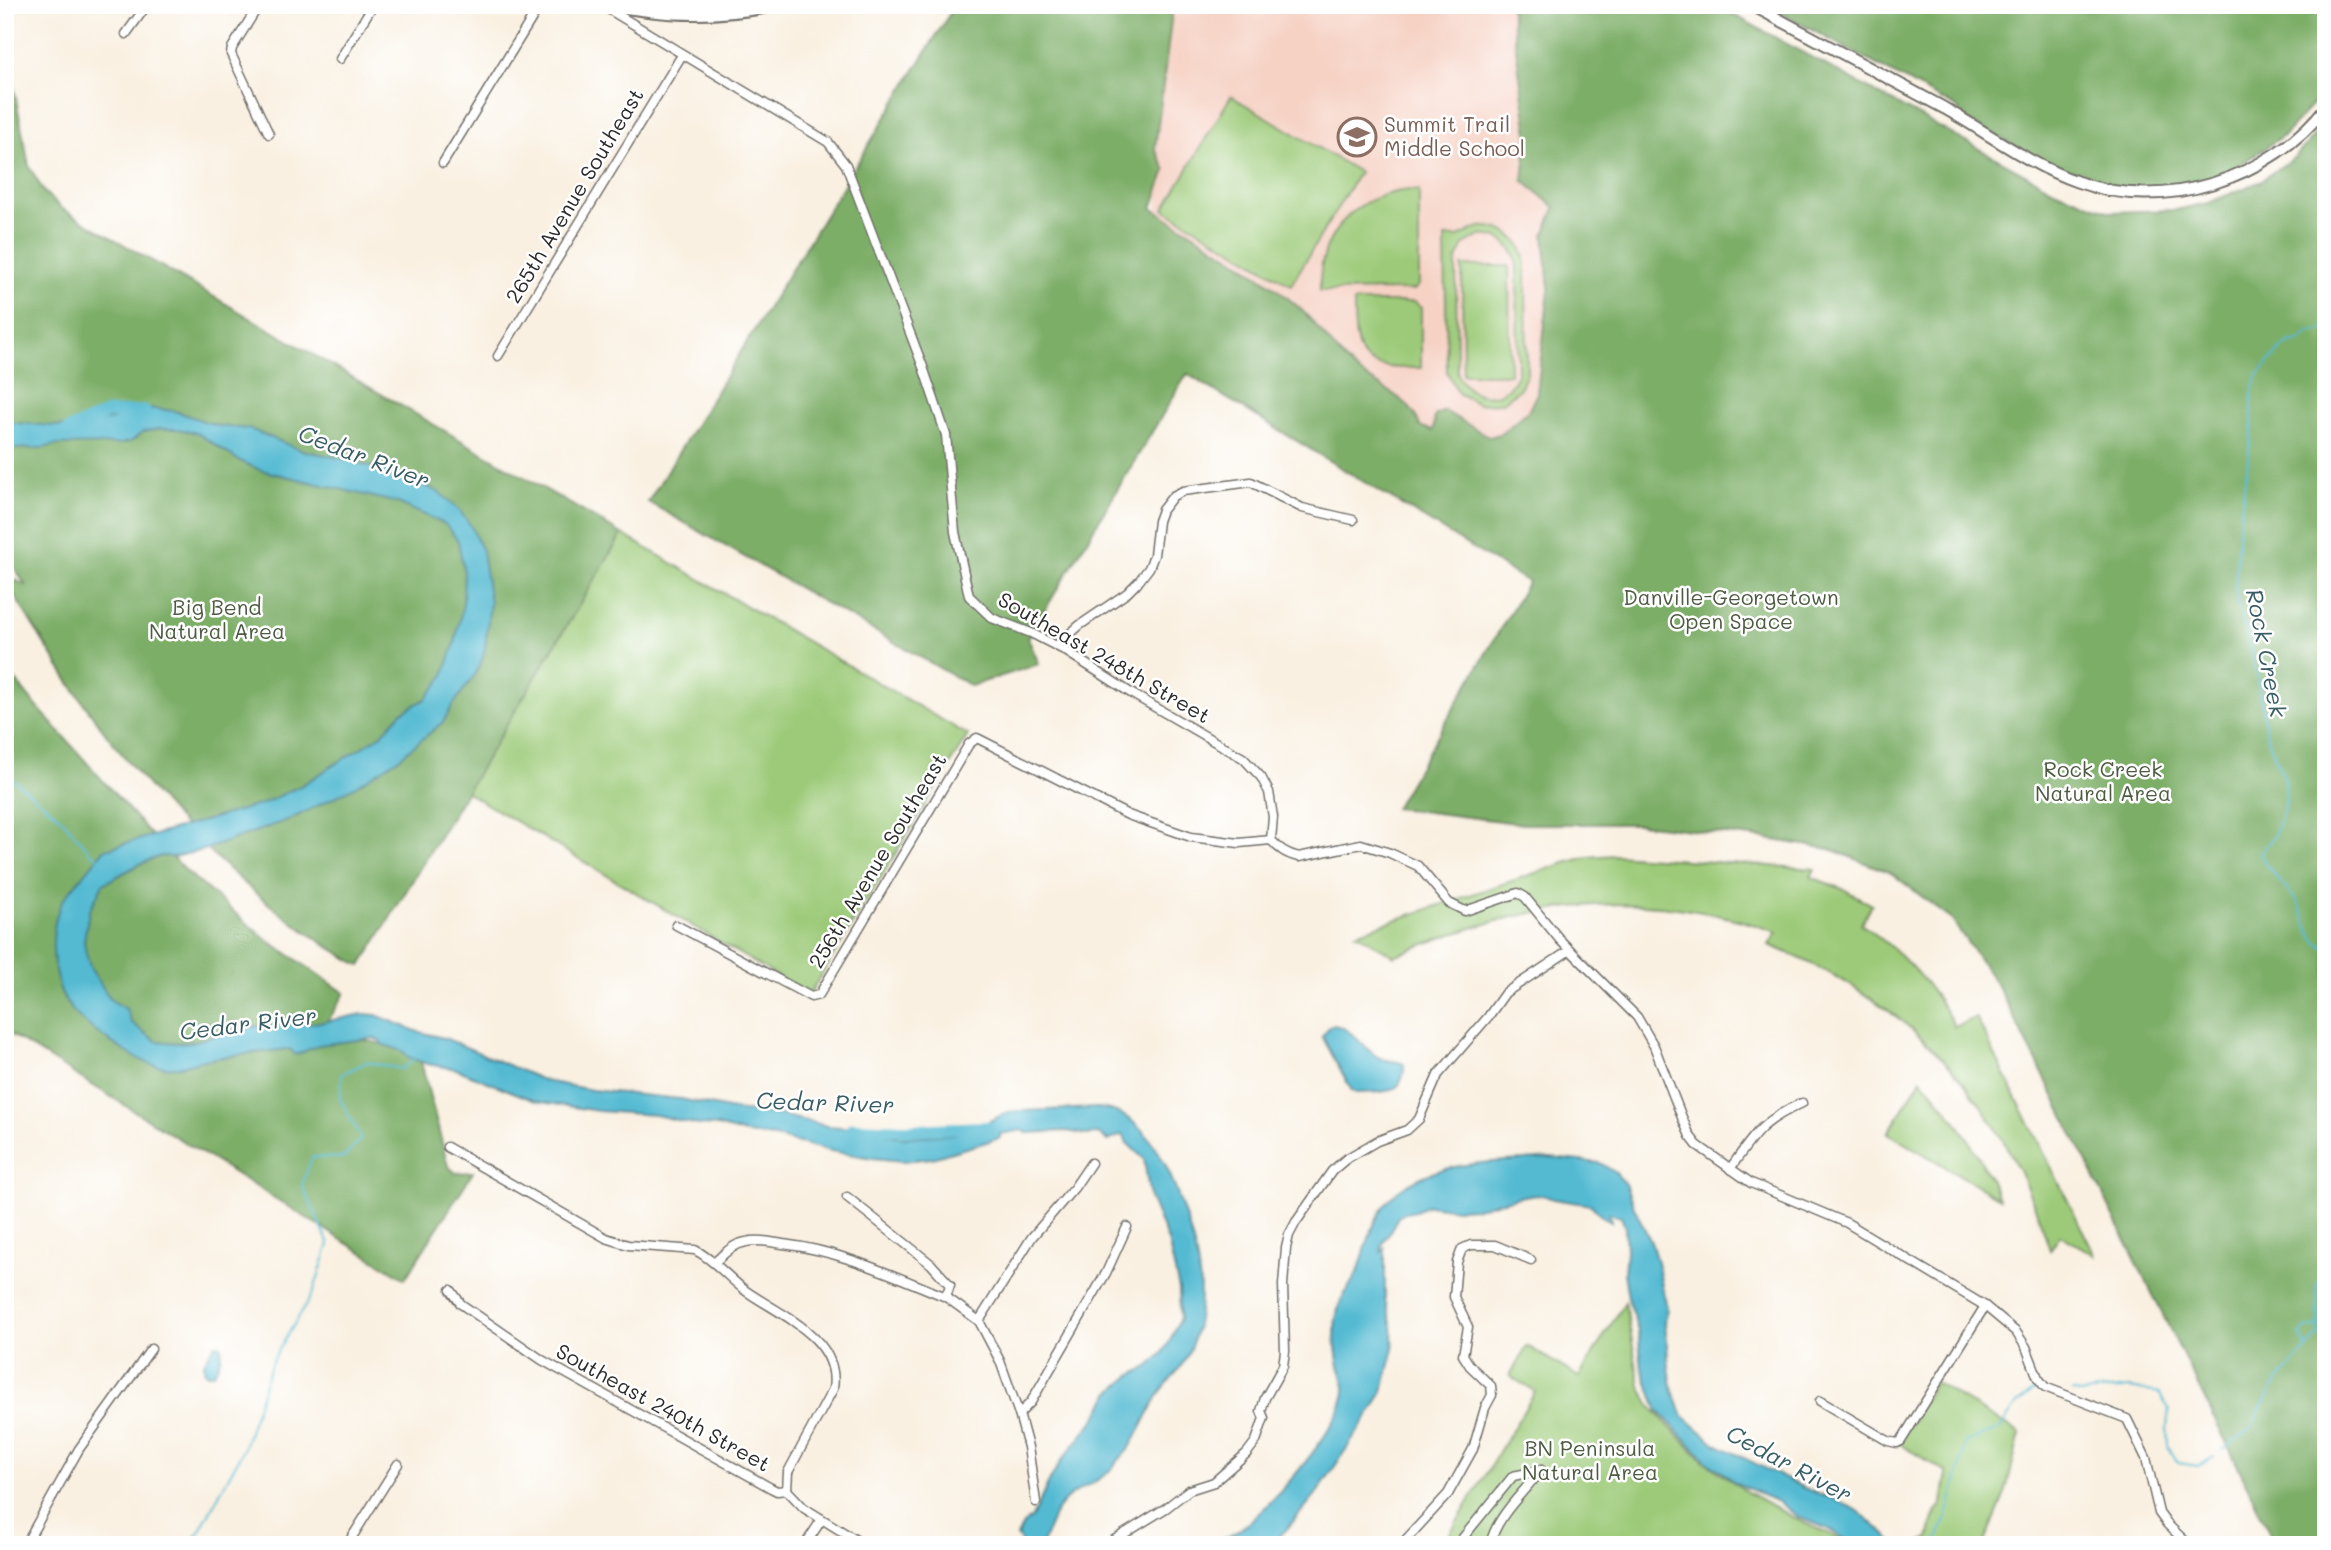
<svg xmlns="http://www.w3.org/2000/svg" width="2331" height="1550" viewBox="0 0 2331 1550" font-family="Mali,sans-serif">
	<rect width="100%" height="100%" fill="#fff"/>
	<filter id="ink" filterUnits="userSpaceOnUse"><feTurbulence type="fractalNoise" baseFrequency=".0143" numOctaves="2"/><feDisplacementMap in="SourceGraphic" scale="14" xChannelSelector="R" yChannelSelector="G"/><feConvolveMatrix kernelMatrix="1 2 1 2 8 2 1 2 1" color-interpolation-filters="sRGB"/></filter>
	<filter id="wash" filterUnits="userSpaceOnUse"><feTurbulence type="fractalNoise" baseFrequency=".00686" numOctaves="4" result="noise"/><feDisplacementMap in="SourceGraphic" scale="28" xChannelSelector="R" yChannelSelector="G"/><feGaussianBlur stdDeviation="1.57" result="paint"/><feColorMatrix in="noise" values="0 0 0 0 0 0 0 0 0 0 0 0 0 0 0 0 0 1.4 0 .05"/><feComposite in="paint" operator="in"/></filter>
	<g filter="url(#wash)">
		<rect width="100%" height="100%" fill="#f9f0e1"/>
		<path fill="#f6d2c4" d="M1154 5H1565L1534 494 1159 268Z"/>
		<g fill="#9cca78" stroke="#647a52" stroke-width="2" fill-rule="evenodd">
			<path d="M1231 96 1359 172 1291 285 1164 209Z"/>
			<path d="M1410 190 1419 191V285L1414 290 1320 291C1318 235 1353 195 1410 190Z"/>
			<path d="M1479 227C1506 225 1525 241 1526 268L1527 374 1520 388 1502 403 1478 404 1458 393 1447 372 1445 237H1458ZM1480 236C1500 234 1515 246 1517 266L1518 371C1509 404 1468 403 1457 372L1456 261 1464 245Z"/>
			<path d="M1462 266H1509L1510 374H1463Z"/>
			<path d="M1354 302H1415L1421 308V368C1361 369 1354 362 1354 302Z"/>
			<path d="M622 534 968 735 809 995 466 792Z"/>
			<path d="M1615 855 1815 869 1811 877 1845 890 1872 905 1861 924C1901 951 1932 984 1955 1027L1976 1017 2095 1255 2060 1235 2050 1250C2004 1101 1915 1003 1769 945L1777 932C1640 884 1525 902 1394 956L1356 933 1568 862 1588 857Z"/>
			<path d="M1921 1079C1954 1114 1980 1154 1999 1198L1888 1133Z"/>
			<path d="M1625 1302 1640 1386 1649 1404 1666 1423 1704 1461 1747 1492 1800 1521 1854 1545H1443L1535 1392 1510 1376 1527 1346 1579 1377Z"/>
			<path d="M1935 1382 2020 1434 2005 1494 1984 1545H1913L1929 1538 1935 1514 1942 1503 1947 1473 1898 1443Z"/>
		</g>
		<g fill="#7dae68" stroke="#546c4a" stroke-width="2">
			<path d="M955 5H1173L1155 149 1166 170 1152 208C1200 239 1252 267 1295 304 1318 323 1333 352 1357 371 1378 387 1412 398 1420 426L1433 431 1435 416 1444 411 1490 437 1502 433 1529 410 1537 393 1549 289 1544 235 1555 208 1523 180 1528 134 1510 5H1716L2054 190 2110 212 2175 210 2208 203 2259 182 2296 156 2326 122V1545H2275L2240 1470 2039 1066 1995 982 1951 919 1891 873 1830 849 1760 838 1639 824H1524L1395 808 1528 582 1187 374 1028 638 1039 664 971 686 648 502Z"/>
			<path d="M1766 5H2326V89L2286 134 2220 178 2141 192 2063 171 1967 121 1957 108Z"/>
			<path d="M5 42 29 166 44 192 61 208 622 534 361 966C253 906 165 814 92 715 61 672 34 626 5 581V574L26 586 5 553Z"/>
			<path d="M5 667 33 702 153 837 188 873 262 936 345 993 325 1026 352 1037 406 1050 421 1062 448 1166 456 1173 473 1172 405 1279 5 1031Z"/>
		</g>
		<g fill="#53bad2" stroke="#3f727e" stroke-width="2">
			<path d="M138 407 175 411 218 426 250 429 301 450 340 458 396 474 421 483 440 493 459 510 471 526 482 551 490 602 485 649 482 660 476 673 453 705 443 722 398 759 353 788 293 818 204 850 173 857 161 856 140 864 103 884 89 911 84 941 86 953 91 969 111 1000 126 1009 131 1022 142 1031 156 1041 176 1043 192 1042 245 1027 323 1022 363 1014 376 1015 416 1031 447 1039 545 1081 592 1090 681 1099 733 1110 776 1114 828 1126 867 1129 877 1133 902 1137 941 1135 954 1134 979 1126 1008 1112 1019 1111 1098 1108C1135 1110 1158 1146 1171 1177 1193 1235 1215 1295 1187 1356 1181 1369 1170 1379 1162 1390 1150 1408 1142 1428 1131 1446 1126 1453 1119 1459 1114 1466 1100 1484 1074 1487 1060 1506 1051 1517 1048 1533 1041 1545H1023L1017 1536 1023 1525 1032 1517 1051 1478 1062 1460 1096 1418 1109 1394 1130 1376 1148 1367 1162 1354 1170 1341 1180 1318 1179 1289 1168 1241 1150 1198 1144 1159 1127 1143 1123 1134 1108 1141 1098 1134 1087 1135 1067 1131 1026 1133 1024 1130 1000 1134V1138L932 1158 903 1161 872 1158 831 1151 775 1137 746 1134 717 1126 699 1125 655 1115 598 1111 535 1101 456 1069 427 1064 408 1057 403 1051 381 1044V1041L373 1038 319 1045 296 1055 290 1049C262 1052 233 1055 205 1060 188 1063 182 1069 164 1067 143 1065 118 1047 102 1036 89 1026 77 1018 67 1003 50 978 47 921 66 896 77 881 90 869 100 854L106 849 262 804 300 786 380 736 402 712 426 699 443 677 455 643 463 603 464 572 458 541 445 524 398 503 260 470 238 460 197 433 178 429H159L143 432 132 441 121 444 57 445 42 448 5 449V422L68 427 112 419Z"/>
			<path d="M1331 1025C1352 1025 1364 1052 1382 1059 1390 1061 1396 1060 1404 1064 1405 1098 1380 1091 1356 1093L1352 1091 1322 1036Z"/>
			<path d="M1550 1158 1600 1163 1616 1173 1625 1184 1635 1209 1651 1242 1657 1262 1667 1308 1665 1323 1669 1368 1673 1391 1683 1416 1716 1444 1806 1489 1834 1499 1857 1510 1885 1534 1895 1545H1856L1824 1527 1800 1518 1778 1502 1734 1482 1720 1470 1711 1465 1658 1411 1642 1369 1638 1331 1629 1303 1624 1273 1626 1251 1625 1227 1621 1217 1609 1213 1611 1221 1602 1216 1591 1205 1553 1199 1543 1195 1523 1196 1476 1208 1458 1209 1428 1205 1416 1211 1404 1213 1398 1217 1383 1243 1381 1251 1385 1248V1300L1392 1326 1394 1348 1383 1391 1375 1406 1317 1493 1286 1530 1269 1545H1207C1217 1541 1227 1538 1236 1532 1267 1513 1336 1432 1344 1397 1348 1383 1340 1374 1338 1361 1336 1349 1334 1332 1336 1319 1338 1298 1353 1285 1360 1266 1370 1236 1376 1203 1406 1185 1447 1159 1503 1163 1550 1158Z"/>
			<path d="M215 1344 221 1345C223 1354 218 1367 213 1374H207L204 1371V1363Z"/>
		</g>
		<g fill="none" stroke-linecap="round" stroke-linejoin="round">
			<g stroke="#53bad2" stroke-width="2">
				<path d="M2326 327 2323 330 2310 332 2300 341 2289 343 2282 348 2257 376 2252 394V431L2239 525 2235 587 2238 606 2247 633 2257 677 2267 737 2285 779 2286 803 2274 836 2260 854C2269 874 2286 885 2297 902 2308 920 2305 936 2326 948"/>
				<path d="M5 773 61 818 90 852 97 857"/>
				<path d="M2307 1349 2300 1334 2307 1328H2313L2319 1323"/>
				<path d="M2072 1392 2081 1393 2130 1388 2159 1393 2169 1410 2167 1427 2168 1446 2178 1463 2198 1466 2214 1457"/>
				<path d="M2222 1450 2253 1427 2260 1409 2276 1383 2319 1335 2316 1285 2326 1269"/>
				<path d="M192 1545 243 1450 272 1361 313 1293 329 1244 302 1185 312 1157 344 1158 361 1138 340 1099 342 1074 367 1062 402 1069 413 1060"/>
				<path d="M1929 1545 1938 1539 1949 1510 1966 1442 2000 1429 2017 1404 2037 1388"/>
			</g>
			<g stroke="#53bad2" stroke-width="12">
				<path d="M68 430 107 413 144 411"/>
				<path d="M852 1128 908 1130 988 1127"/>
			</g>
		</g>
	</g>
	<g filter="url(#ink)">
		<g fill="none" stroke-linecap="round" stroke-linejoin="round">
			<defs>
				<g id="street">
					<path d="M259 5 232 48 231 54 269 134"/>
					<path d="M605 7 828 142 846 165 923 367 946 435 955 532 969 596 992 618 1031 633 1064 650 1134 695 1243 758 1261 777 1269 792 1273 817 1271 840C1279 849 1286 854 1299 857L1361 844 1390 853 1418 866 1449 903 1465 911 1518 893 1525 897 1560 940 1637 1017 1654 1046 1683 1120 1690 1136 1697 1145 1751 1183 1847 1223 1985 1306 2016 1332 2026 1347 2038 1378 2045 1387 2127 1419 2146 1458 2159 1513 2167 1524 2189 1545"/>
					<path d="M126 34 147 5"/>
					<path d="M340 59 373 5"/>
					<path d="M443 163 540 5"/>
					<path d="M498 356 682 55"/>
					<path d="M1056 646 1080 625 1127 593 1139 581 1149 568 1154 555 1158 521 1162 510 1173 496 1183 491 1251 482 1302 508 1353 520"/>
					<path d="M676 925 811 997 819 995 969 744 977 738 1128 815 1191 837 1239 843 1271 840"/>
					<path d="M447 1147 606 1238 628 1245 695 1250C715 1260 728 1278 746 1291 780 1315 841 1338 833 1389L788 1472 787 1490"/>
					<path d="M1730 1169C1755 1133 1761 1122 1802 1103"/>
					<path d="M847 1197 931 1264 950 1285 946 1297 979 1321 1000 1361 1019 1414 1028 1447 1036 1502"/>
					<path d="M715 1262C724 1254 733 1244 746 1242 758 1239 771 1242 783 1244 841 1251 892 1275 946 1297"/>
					<path d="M451 1290 461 1304 542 1360 771 1488 777 1491 787 1490"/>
					<path d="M979 1321 1032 1237 1074 1188 1091 1163"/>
					<path d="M1820 1401 1888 1441 1897 1443 1901 1441 1985 1306"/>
					<path d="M1019 1414 1031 1402 1106 1273 1127 1227"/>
					<path d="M787 1490 804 1508 864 1545"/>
					<path d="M29 1545 28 1540 79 1449 151 1349"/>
					<path d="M347 1545 398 1464"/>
					<path d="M805 1545 822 1519"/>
					<path d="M1106 1545 1166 1508 1189 1490 1214 1482 1247 1453 1256 1441 1264 1418 1261 1411 1265 1398 1283 1366 1285 1351 1283 1285 1286 1248 1289 1235 1296 1222 1332 1171 1346 1159 1377 1141 1407 1130 1419 1119 1438 1075 1488 1017 1505 993 1570 950"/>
					<path d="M1401 1545 1448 1494 1473 1449 1485 1408 1492 1395 1491 1386 1470 1366 1463 1355 1468 1327 1454 1297 1457 1262 1462 1249 1471 1245H1495L1531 1260"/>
					<path d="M1457 1545 1513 1476 1541 1470"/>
					<path d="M1490 1545C1496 1516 1524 1492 1541 1470"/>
				</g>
				<g id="secondary">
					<path d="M607 5C672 16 715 18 780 5"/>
					<path d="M1752 5C1816 40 1880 74 1944 108 1988 133 2030 165 2078 182 2165 213 2270 179 2326 107"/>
				</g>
			</defs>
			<use href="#street" stroke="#73706b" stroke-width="11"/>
			<use href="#secondary" stroke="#73706b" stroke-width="14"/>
			<use href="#street" stroke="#fff" stroke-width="8"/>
			<use href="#secondary" stroke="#fff" stroke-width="10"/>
		</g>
	</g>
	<defs>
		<symbol id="school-ring" viewBox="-11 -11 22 22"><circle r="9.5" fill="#fff" stroke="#8d6e63" stroke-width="1.5"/><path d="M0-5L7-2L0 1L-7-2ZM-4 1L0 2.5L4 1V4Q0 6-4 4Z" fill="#8d6e63"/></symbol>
	</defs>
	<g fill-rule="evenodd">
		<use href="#school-ring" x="1335" y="115" width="44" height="44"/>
	</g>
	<g text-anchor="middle" stroke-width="5" stroke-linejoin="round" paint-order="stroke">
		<g font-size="21" fill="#785e54" stroke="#fff" text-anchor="start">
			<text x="1384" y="132">Summit Trail<tspan x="1384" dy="24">Middle School</tspan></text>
		</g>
		<g font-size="21" fill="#2b2b2b" stroke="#fff">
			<text transform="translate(575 196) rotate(-59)" y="7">265th Avenue Southeast</text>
			<text transform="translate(1104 658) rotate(30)" y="7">Southeast 248th Street</text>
			<text transform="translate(878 861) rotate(-59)" y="7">256th Avenue Southeast</text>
			<text transform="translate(663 1408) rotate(29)" y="7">Southeast 240th Street</text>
		</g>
		<g font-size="21" fill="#4d5b42" stroke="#fff">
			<text x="1731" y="605">Danville-Georgetown<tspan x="1731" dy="24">Open Space</tspan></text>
			<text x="217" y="615">Big Bend<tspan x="217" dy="24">Natural Area</tspan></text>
			<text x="2103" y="777">Rock Creek<tspan x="2103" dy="24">Natural Area</tspan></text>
			<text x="1590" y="1456">BN Peninsula<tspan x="1590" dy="24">Natural Area</tspan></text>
		</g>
		<g font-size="23" font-style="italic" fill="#395d65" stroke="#fff">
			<text transform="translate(364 457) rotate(21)" y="8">Cedar River</text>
			<text transform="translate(2266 653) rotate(79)" y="8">Rock Creek</text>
			<text transform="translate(248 1024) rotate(-7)" y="8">Cedar River</text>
			<text transform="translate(825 1103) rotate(2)" y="8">Cedar River</text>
			<text transform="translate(1789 1464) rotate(28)" y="8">Cedar River</text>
		</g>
	</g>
	<rect width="2331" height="1550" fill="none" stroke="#fff" stroke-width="28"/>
</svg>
